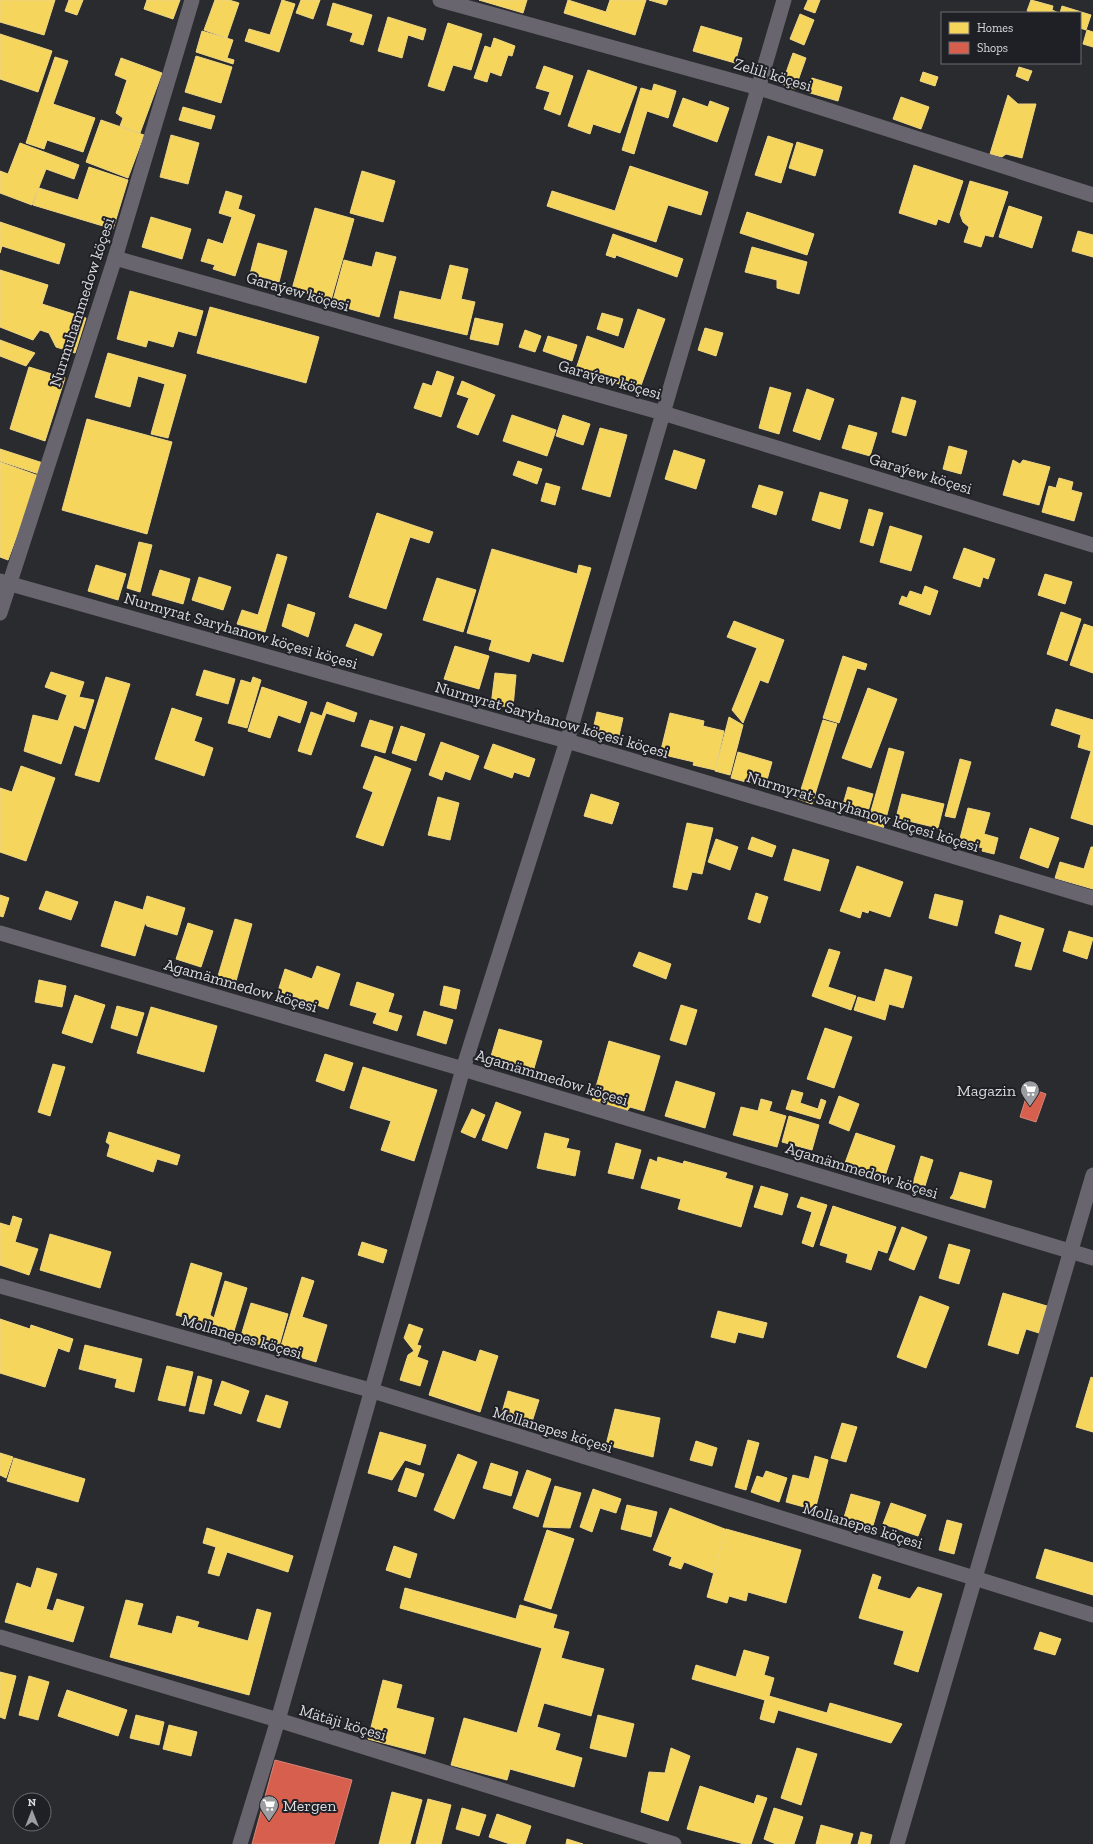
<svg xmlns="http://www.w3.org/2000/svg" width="1093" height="1844" viewBox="0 0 1093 1844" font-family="'Zilla Slab',serif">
	<rect width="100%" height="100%" fill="#2a2b2f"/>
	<g fill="#f6d55c" stroke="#eed683">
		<path d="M0 0H55L44 35 0 22Z"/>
		<path d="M69 0H83L77 15 65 11Z"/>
		<path d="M147 0H180L173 19 144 9Z"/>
		<path d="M215 0H229L239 3 227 38 204 30Z"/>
		<path d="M282 0 295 4 279 52 245 41 249 29 270 35Z"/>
		<path d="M301 0H320L313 19 296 13Z"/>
		<path d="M479 0H527L523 13Z"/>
		<path d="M568 0 606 12 610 0H646L635 35 564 13Z"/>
		<path d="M649 0H668L666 5Z"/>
		<path d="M808 0H820L815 13 804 9Z"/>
		<path d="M1031 0 1053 6 1052 10 1059 13H1034L1027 11Z"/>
		<path d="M333 3 372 15 363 45 350 41 353 33 327 25Z"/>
		<path d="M1062 6 1091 15 1086 30 1080 28V13H1060Z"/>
		<path d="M800 14 814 20 804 45 790 39Z"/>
		<path d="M388 17 426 29 423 40 408 35 402 58 378 51Z"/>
		<path d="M448 23 482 34 471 70 453 65 444 91 428 86Z"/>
		<path d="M701 26 742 38 735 63 693 51Z"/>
		<path d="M1087 30 1093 32V47L1083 44Z"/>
		<path d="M202 31 233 40 227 58 234 60 233 64 196 52Z"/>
		<path d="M0 34 52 51 38 92 0 79Z"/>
		<path d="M494 38 515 46 512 56 508 55 501 76 490 72 487 82 474 78 485 46 491 48Z"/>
		<path d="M793 53 806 58 795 89 782 84Z"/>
		<path d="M196 56 232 67 221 103 185 92Z"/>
		<path d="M55 57 68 61 53 104 95 118 83 152 47 140 44 149 26 143Z"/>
		<path d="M121 58 162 73 140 133 120 126 123 118 116 113 127 80 115 75Z"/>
		<path d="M544 66 573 76 560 115 544 109 550 92 536 88Z"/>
		<path d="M1019 67 1032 71 1028 81 1016 76Z"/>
		<path d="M588 70 637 87 620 133 593 124 590 134 568 126Z"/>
		<path d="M923 72 938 77 935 86 920 81Z"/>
		<path d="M812 78 842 87 838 101 807 92Z"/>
		<path d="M654 84 676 91 668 118 647 111 634 154 622 150 641 88 652 91Z"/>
		<path d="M1008 95 1018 104H1036L1022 158 1006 154 1002 157 990 154Z"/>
		<path d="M901 97 929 107 921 129 893 119Z"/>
		<path d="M683 98 708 107 710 101 729 108 717 142 673 126Z"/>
		<path d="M183 107 215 116 211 129 179 120Z"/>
		<path d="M101 120 144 135 128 178 86 162Z"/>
		<path d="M171 135 199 143 188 184 160 177Z"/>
		<path d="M768 136 793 144 781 183 755 175Z"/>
		<path d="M797 142 823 150 815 176 789 168Z"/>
		<path d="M20 143 79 165 74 179 46 169 32 205 0 193V171L8 174Z"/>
		<path d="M914 165 963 181 949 223 938 219 936 225 899 213Z"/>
		<path d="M630 166 708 192 701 215 668 205 656 242 547 206 552 191 615 211Z"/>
		<path d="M89 167 128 180 113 229 33 205 39 188 78 200Z"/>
		<path d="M362 171 395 181 383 222 350 213Z"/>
		<path d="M970 181 1008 192 993 237 985 235 981 247 964 242 969 227 963 222 960 214Z"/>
		<path d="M226 191 242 196 238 209 255 215 235 276 213 269 215 265 201 261 208 239 223 244 232 217 219 213Z"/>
		<path d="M1009 206 1042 217 1032 248 999 237Z"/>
		<path d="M315 208 354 219 331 300 292 289Z"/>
		<path d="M747 212 814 234 807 255 740 233Z"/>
		<path d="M151 217 191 229 182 259 142 247Z"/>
		<path d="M0 222 65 244 59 264 2 246 0 253Z"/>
		<path d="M1078 231 1093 235V257L1072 251Z"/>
		<path d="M613 234 683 259 677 277 616 255 615 258 606 255Z"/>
		<path d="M258 243 287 251 279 282 250 274Z"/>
		<path d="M752 247 807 262 799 294 777 288V280L745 272Z"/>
		<path d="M376 252 396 257 379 317 332 304 344 260 372 267Z"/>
		<path d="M450 265 468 269 461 299 475 302 467 335 394 318 400 291 441 300Z"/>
		<path d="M0 270 48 285 42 304 86 318 75 353 56 347 49 333 40 330 33 340 0 327Z"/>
		<path d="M130 291 203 311 196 336 178 331 173 347 148 340 146 347 117 339Z"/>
		<path d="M210 307 319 337 306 383 197 353Z"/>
		<path d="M638 309 665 319 639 391 576 369 587 336 624 349Z"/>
		<path d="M602 313 623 319 618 336 597 329Z"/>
		<path d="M475 318 503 324 498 345 470 339Z"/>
		<path d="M705 328 723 333 716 356 698 350Z"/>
		<path d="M525 330 541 336 535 352 519 347Z"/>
		<path d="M548 336 577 345 572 361 543 351Z"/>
		<path d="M0 340 35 353 26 366 0 356Z"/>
		<path d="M108 353 186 375 168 438 151 434 165 384 138 376 130 407 95 397Z"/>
		<path d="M29 367 65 378 45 441 10 429Z"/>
		<path d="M437 371 454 377 441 417 414 408 423 383 432 386Z"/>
		<path d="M462 381 495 395 478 435 457 427 469 398 457 394Z"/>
		<path d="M770 387 791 393 779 434 759 428Z"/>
		<path d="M807 389 834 399 820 440 793 431Z"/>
		<path d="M902 397 916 401 906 436 892 432Z"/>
		<path d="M512 415 556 430 547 456 503 441Z"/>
		<path d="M563 415 590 424 583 445 556 436Z"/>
		<path d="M87 419 172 442 147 534 62 510Z"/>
		<path d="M849 425 877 433 870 456 842 448Z"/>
		<path d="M600 428 627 435 610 497 582 489Z"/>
		<path d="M949 446 967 451 961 474 943 469Z"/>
		<path d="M0 449 43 463 39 474 0 461Z"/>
		<path d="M674 450 705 460 696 489 665 479Z"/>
		<path d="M1013 460 1020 464 1023 460 1050 467 1039 505 1003 495Z"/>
		<path d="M518 461 542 469 537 484 513 475Z"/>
		<path d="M0 462 39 476 8 560 0 557Z"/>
		<path d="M1059 478 1073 482 1071 490 1082 493 1074 521 1042 512 1049 486 1056 488Z"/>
		<path d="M546 483 560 487 555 505 541 501Z"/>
		<path d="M759 485 783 492 776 515 752 507Z"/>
		<path d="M820 492 848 500 840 529 812 520Z"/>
		<path d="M869 509 883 513 873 546 860 542Z"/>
		<path d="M377 513 433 532 429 543 410 537 386 609 349 597Z"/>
		<path d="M890 526 922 536 911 571 880 562Z"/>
		<path d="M139 542 152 545 140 592 127 588Z"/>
		<path d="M964 548 995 559 988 579 983 577 980 587 953 578Z"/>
		<path d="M492 549 577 574 579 565 591 568 563 662 532 653 529 662 489 650 492 640 467 633Z"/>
		<path d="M277 554 287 557 265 632 237 624 242 610 258 615Z"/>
		<path d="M96 565 126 574 118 600 88 591Z"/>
		<path d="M160 570 190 579 183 604 152 595Z"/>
		<path d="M1045 574 1072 582 1065 604 1038 595Z"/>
		<path d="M199 577 231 587 223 610 192 600Z"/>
		<path d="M437 578 476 590 463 632 423 620Z"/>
		<path d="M925 586 938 591 930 615 899 604 902 596 907 598 910 591 922 595Z"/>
		<path d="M288 604 315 613 308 637 282 626Z"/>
		<path d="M1061 612 1081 619 1067 661 1047 654Z"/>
		<path d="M734 621 784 640 768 683 760 680 743 723 732 710 757 648 727 637Z"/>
		<path d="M355 624 382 634 373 656 346 646Z"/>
		<path d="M1084 624 1093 627V673L1070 665Z"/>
		<path d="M455 646 489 656 479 689 444 679Z"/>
		<path d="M843 656 867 664 865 670 857 668 839 723 823 718Z"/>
		<path d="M204 670 235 679 228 704 196 695Z"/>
		<path d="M51 672 84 682 79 697 94 700 85 729 74 725 61 764 24 751 33 715 58 721 67 695 45 687Z"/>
		<path d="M495 673 516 675 513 707 491 705Z"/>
		<path d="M106 677 130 684 99 782 75 775Z"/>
		<path d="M253 677 261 680 247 728 228 723 241 680 251 683Z"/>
		<path d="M262 687 307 702 300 723 278 715 270 738 248 731Z"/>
		<path d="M868 688 897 699 871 768 842 758Z"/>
		<path d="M327 702 357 713 354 722 326 713 311 755 298 751 311 712 322 716Z"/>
		<path d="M172 708 202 718 194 741 213 748 204 776 155 759Z"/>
		<path d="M1056 709 1093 720V825L1071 818 1091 751 1078 747 1081 735 1051 725Z"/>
		<path d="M597 712 623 718 618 740 592 734Z"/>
		<path d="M670 713 704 721 703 726 724 731 715 770 693 765 694 762 660 754Z"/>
		<path d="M729 717 743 725 730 775 715 771Z"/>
		<path d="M370 720 393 727 385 753 361 746Z"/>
		<path d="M823 720 837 724 812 804 798 799Z"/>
		<path d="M401 726 425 734 416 761 392 753Z"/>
		<path d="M441 742 479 756 470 780 445 771 442 780 429 775Z"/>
		<path d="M493 744 535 759 529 777 514 772 512 778 484 768Z"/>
		<path d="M889 748 904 752 883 829 867 825Z"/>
		<path d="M738 752 772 762 765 787 731 778Z"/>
		<path d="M375 756 411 769 383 846 356 837 373 792 363 788Z"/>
		<path d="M960 759 971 762 955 818 945 816Z"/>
		<path d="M21 766 55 778 26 861 0 852V788L12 792Z"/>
		<path d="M848 787 873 794 867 815 842 808Z"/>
		<path d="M591 794 619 803 612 824 584 816Z"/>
		<path d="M902 794 944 804 938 828 896 818Z"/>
		<path d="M438 797 459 803 450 840 428 835Z"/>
		<path d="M968 808 990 813 984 834 998 838 994 854 982 851 983 848 959 842Z"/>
		<path d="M687 823 713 828 702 874 692 872 687 890 673 887Z"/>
		<path d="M1030 828 1059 838 1048 868 1020 858Z"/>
		<path d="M752 837 776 846 772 857 748 849Z"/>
		<path d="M716 839 738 847 730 870 708 862Z"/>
		<path d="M1091 847H1093V889L1055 878 1060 862 1084 869Z"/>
		<path d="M793 849 829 860 820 891 784 880Z"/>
		<path d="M857 866 903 882 890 917 869 910 868 913 862 911 860 918 840 911Z"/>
		<path d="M46 891 78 902 71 920 39 909Z"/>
		<path d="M756 893 768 897 760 923 748 919Z"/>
		<path d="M935 894 963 901 957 926 929 918Z"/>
		<path d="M0 895 9 898 3 917 0 916Z"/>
		<path d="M147 896 185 908 177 935 147 926 145 923 135 956 101 946 115 901 143 910Z"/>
		<path d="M1000 915 1044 929 1031 970 1015 966 1022 942 995 933Z"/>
		<path d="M235 919 252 924 236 981 218 976Z"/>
		<path d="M188 923 213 931 201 967 176 959Z"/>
		<path d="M1069 931 1093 938 1087 959 1063 951Z"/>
		<path d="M829 949 840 952 828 987 856 996 851 1010 812 996Z"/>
		<path d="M639 952 671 964 666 979 633 966Z"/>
		<path d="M317 966 340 974 328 1009 278 991 285 969 312 979Z"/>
		<path d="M885 969 912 977 903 1008 889 1004 885 1020 854 1010 858 997 875 1002Z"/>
		<path d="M39 980 66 986 62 1007 35 1002Z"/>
		<path d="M357 982 394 994 388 1012 402 1016 397 1031 373 1023 377 1013 350 1005Z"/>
		<path d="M444 986 460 990 456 1009 440 1005Z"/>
		<path d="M75 995 105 1005 92 1043 62 1033Z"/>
		<path d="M681 1005 697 1010 686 1045 670 1040Z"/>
		<path d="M117 1006 144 1013 137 1036 111 1028Z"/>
		<path d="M151 1007 217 1026 204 1072 137 1053Z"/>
		<path d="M424 1011 453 1020 446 1044 417 1035Z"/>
		<path d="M825 1028 852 1037 834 1088 807 1079Z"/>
		<path d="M499 1029 542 1041 532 1075 489 1063Z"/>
		<path d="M609 1041 660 1056 644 1111 630 1107 627 1111 592 1101Z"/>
		<path d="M325 1054 353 1063 344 1091 316 1081Z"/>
		<path d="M53 1064 65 1067 50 1116 38 1112Z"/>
		<path d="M363 1067 437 1090 414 1161 381 1150 391 1121 350 1108Z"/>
		<path d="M676 1081 715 1093 705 1128 665 1116Z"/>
		<path d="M792 1090 803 1093 800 1103 818 1109 821 1099 826 1101 820 1119 786 1109Z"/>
		<path d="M839 1096 859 1104 849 1131 829 1123Z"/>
		<path d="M761 1099 772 1102 769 1111 786 1116 777 1147 733 1135 741 1107 758 1111Z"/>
		<path d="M496 1102 521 1112 507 1149 482 1140Z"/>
		<path d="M472 1109 485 1115 475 1138 461 1132Z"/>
		<path d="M789 1116 819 1125 812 1150 782 1142Z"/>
		<path d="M109 1132 180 1155 177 1165 157 1159 153 1172 107 1156 110 1145 106 1142Z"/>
		<path d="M545 1133 569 1139 566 1148 580 1151 575 1176 537 1168Z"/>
		<path d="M856 1133 895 1146 885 1176 845 1163Z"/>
		<path d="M616 1143 641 1150 633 1179 608 1173Z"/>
		<path d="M921 1156 933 1160 925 1186 913 1183Z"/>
		<path d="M658 1157 683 1164 684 1161 727 1173 725 1178 753 1186 741 1227 678 1209 681 1199 641 1188 650 1159 657 1162Z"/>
		<path d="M960 1172 992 1181 985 1208 950 1198 953 1194Z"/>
		<path d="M761 1186 788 1194 782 1215 754 1207Z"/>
		<path d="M801 1197 827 1205 813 1247 802 1243 812 1212 797 1207Z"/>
		<path d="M833 1206 896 1227 887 1253 878 1250 871 1270 846 1262 848 1254 820 1245Z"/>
		<path d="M13 1216 22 1219 15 1242 38 1249 29 1275 0 1265V1223L10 1226Z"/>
		<path d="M902 1227 927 1237 914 1270 889 1260Z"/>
		<path d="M50 1234 111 1252 100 1288 40 1270Z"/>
		<path d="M362 1242 387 1250 383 1263 358 1255Z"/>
		<path d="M949 1244 970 1250 959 1284 939 1278Z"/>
		<path d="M191 1263 222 1273 210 1315 214 1318 225 1281 247 1288 234 1331 176 1315Z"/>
		<path d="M302 1277 314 1281 302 1317 327 1325 316 1362 240 1339 251 1303 288 1314 279 1346H281Z"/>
		<path d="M1003 1293 1047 1306 1039 1333 1026 1329 1018 1354 988 1345Z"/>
		<path d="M920 1296 949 1307 926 1368 897 1357Z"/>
		<path d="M718 1311 767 1323 763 1338 738 1332 735 1343 711 1337Z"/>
		<path d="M0 1319 30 1329 31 1325 73 1339 69 1352 58 1348 45 1387 0 1373Z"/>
		<path d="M409 1324 423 1329 417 1345 421 1346 417 1357 428 1361 420 1386 400 1380 408 1355 414 1351 404 1338Z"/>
		<path d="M85 1345 142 1359 134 1392 115 1387 117 1379 79 1369Z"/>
		<path d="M480 1350 498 1356 480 1412 429 1395 443 1351 476 1362Z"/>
		<path d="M167 1366 193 1372 185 1406 158 1400Z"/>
		<path d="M198 1376 212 1380 204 1414 189 1411Z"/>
		<path d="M1091 1377 1093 1378V1432L1076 1427Z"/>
		<path d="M222 1381 249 1391 241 1414 214 1405Z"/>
		<path d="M508 1391 539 1400 531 1425 501 1416Z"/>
		<path d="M266 1395 288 1402 280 1428 257 1421Z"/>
		<path d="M615 1409 660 1418 653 1457 606 1445Z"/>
		<path d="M842 1423 857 1427 846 1462 831 1458Z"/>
		<path d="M380 1432 426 1445 420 1465 405 1460 392 1480 368 1473Z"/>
		<path d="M748 1440 759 1443 746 1490 735 1487Z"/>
		<path d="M696 1441 717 1448 712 1466 690 1460Z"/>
		<path d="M0 1453 13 1457 6 1478 0 1475Z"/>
		<path d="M458 1454 477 1462 454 1519 434 1510Z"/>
		<path d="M815 1456 828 1460 815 1510 786 1502 793 1475 809 1479Z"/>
		<path d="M14 1458 85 1479 78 1502 7 1481Z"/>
		<path d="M491 1463 518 1472 511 1496 483 1488Z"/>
		<path d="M406 1468 424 1474 416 1497 398 1491Z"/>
		<path d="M527 1470 551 1479 538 1517 513 1508Z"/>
		<path d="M766 1471 787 1478 779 1502 751 1492 757 1476 763 1478Z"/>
		<path d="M555 1486 581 1493 570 1528 543 1527Z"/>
		<path d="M593 1489 621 1499 616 1513 600 1508 592 1532 580 1527Z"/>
		<path d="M851 1494 880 1502 872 1529 843 1521Z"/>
		<path d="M891 1503 926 1515 918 1536 883 1524Z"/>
		<path d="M627 1505 657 1512 651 1537 621 1529Z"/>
		<path d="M670 1508 730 1531 713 1573 684 1562 681 1569 669 1565 672 1557 653 1550Z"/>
		<path d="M947 1520 962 1524 954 1554 939 1550Z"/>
		<path d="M207 1528 293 1556 288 1572 227 1552 219 1576 208 1573 216 1547 203 1543Z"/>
		<path d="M726 1529 801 1550 786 1603 748 1592 746 1601 729 1596 727 1603 707 1597Z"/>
		<path d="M547 1530 574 1539 551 1609 524 1600Z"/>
		<path d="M394 1546 417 1554 410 1578 386 1570Z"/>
		<path d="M1045 1549 1093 1563V1595L1036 1578Z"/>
		<path d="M37 1568 57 1574 46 1609 53 1611 57 1599 84 1607 73 1642 5 1622 17 1583 31 1588Z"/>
		<path d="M873 1574 881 1577 877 1589 910 1599 918 1587 942 1594 918 1672 894 1664 904 1631 859 1618Z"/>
		<path d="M405 1588 516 1619 520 1605 557 1615 553 1628 569 1632 561 1658 604 1669 591 1716 544 1703 537 1727 560 1734 555 1750 582 1758 574 1787 510 1769 507 1780 451 1765 464 1718 517 1733 542 1648 400 1608Z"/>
		<path d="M126 1600 143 1604 137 1625 172 1634 177 1616 199 1622 197 1627 248 1641 257 1609 271 1613 249 1695 110 1657Z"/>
		<path d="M1040 1632 1061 1639 1055 1655 1034 1649Z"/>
		<path d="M744 1650 769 1657 764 1675 774 1678 769 1696 827 1713 830 1703 902 1724 891 1743 778 1710 774 1723 760 1719 765 1700 692 1679 696 1665 736 1677Z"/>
		<path d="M0 1672 16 1676 5 1719 0 1717Z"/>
		<path d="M29 1676 49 1682 38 1720 19 1715Z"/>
		<path d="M383 1680 402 1685 396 1708 434 1718 425 1754 368 1739Z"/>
		<path d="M67 1690 127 1710 118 1736 58 1716Z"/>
		<path d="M136 1715 164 1722 159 1745 130 1738Z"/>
		<path d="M598 1715 634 1724 626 1757 590 1748Z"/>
		<path d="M169 1725 197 1732 191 1756 163 1749Z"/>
		<path d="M671 1748 690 1756 668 1821 641 1812 649 1772 665 1773Z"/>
		<path d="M797 1748 817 1754 801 1805 781 1798Z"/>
		<path d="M700 1786 754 1804 757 1795 767 1798 751 1844H744L687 1829Z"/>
		<path d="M392 1792 422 1800 410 1844H379Z"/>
		<path d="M428 1799 451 1805 441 1844H416Z"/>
		<path d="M462 1808 486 1815 479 1836 456 1829Z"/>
		<path d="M774 1808 803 1817 794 1844H776L764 1839Z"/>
		<path d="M497 1814 531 1826 525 1844H510L489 1837Z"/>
		<path d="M821 1825 853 1834 850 1844H816Z"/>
		<path d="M861 1832 872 1835 870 1844H858Z"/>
		<path d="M567 1839 583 1844H566Z"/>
	</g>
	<g fill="#d6604d" stroke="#d78578">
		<path d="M1029 1088 1046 1094 1036 1122 1020 1117Z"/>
		<path d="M275 1760 352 1780 334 1844H252Z"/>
	</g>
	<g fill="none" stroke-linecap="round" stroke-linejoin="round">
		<g stroke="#69656f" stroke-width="15">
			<path d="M440 0 759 88 1093 195"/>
			<path d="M115 258 663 413 1093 545"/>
			<path d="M0 581 567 741 1093 898"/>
			<path d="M0 613 115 258 192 0"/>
			<path d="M0 933 463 1069 1093 1258"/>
			<path d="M0 1286 370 1390 1093 1615"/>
			<path d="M0 1637 278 1720 674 1844"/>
			<path d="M240 1844 278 1720 463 1069 567 741 784 0"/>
			<path d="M897 1844 1093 1175"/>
		</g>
	</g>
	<defs>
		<symbol id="supermarket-pin" viewBox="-11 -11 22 30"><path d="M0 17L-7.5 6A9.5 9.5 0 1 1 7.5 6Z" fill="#9c9da1" stroke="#1f2026"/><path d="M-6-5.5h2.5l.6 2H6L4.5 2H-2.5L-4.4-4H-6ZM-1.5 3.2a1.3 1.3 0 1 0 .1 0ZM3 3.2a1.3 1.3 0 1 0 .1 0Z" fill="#fff"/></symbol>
	</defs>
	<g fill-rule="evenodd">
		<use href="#supermarket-pin" x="1019" y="1079" width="22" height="30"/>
		<use href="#supermarket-pin" x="258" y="1794" width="22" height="30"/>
	</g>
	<g text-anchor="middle" stroke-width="4" stroke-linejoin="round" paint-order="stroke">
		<g font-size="16" fill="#dadade" stroke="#1f2026">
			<text transform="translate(773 74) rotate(17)" y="6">Zelili köçesi</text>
			<text transform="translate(298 291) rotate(16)" y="6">Garaýew köçesi</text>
			<text transform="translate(81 302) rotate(-72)" y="6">Nurmuhammedow köçesi</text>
			<text transform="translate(610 379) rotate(16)" y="6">Garaýew köçesi</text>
			<text transform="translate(921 473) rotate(17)" y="6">Garaýew köçesi</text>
			<text transform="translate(241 630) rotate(16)" y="6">Nurmyrat Saryhanow köçesi köçesi</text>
			<text transform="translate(552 719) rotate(16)" y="6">Nurmyrat Saryhanow köçesi köçesi</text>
			<text transform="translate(863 811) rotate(17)" y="6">Nurmyrat Saryhanow köçesi köçesi</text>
			<text transform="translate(241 985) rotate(16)" y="6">Agamämmedow köçesi</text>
			<text transform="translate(552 1077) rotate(17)" y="6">Agamämmedow köçesi</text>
			<text transform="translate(862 1170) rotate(17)" y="6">Agamämmedow köçesi</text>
			<text transform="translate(242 1336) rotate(16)" y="6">Mollanepes köçesi</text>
			<text transform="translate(553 1429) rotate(17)" y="6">Mollanepes köçesi</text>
			<text transform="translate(863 1525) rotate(17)" y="6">Mollanepes köçesi</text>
			<text transform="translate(343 1722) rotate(17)" y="6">Mätäji köçesi</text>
		</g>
		<g font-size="16" fill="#dadade" stroke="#1f2026" text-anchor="end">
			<text x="1016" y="1096">Magazin</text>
			<text x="283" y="1811" text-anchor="start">Mergen</text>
		</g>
	</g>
	<rect x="941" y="12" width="140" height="52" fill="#1f2026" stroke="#6a6a70"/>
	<rect x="949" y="22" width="20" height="12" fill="#f6d55c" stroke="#6a6a70"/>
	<text x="977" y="32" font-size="12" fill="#dadade">Homes</text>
	<rect x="949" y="42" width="20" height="12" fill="#d6604d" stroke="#6a6a70"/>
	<text x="977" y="52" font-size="12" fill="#dadade">Shops</text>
	<g transform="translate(32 1812)"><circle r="19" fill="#1f2026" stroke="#6a6a70"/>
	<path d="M0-3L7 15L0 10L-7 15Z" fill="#9c9da1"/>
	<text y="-6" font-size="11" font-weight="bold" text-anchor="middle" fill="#dadade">N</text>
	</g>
</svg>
